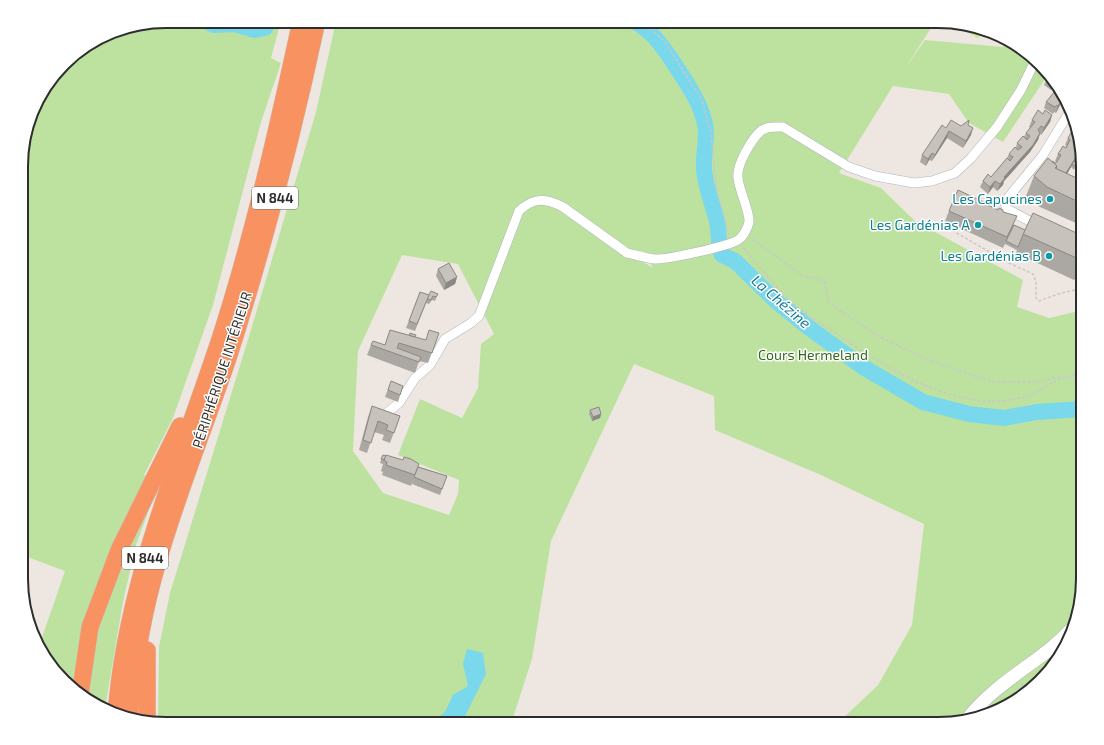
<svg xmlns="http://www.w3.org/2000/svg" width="1104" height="745" viewBox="0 0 1104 745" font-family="'Exo 2',sans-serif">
	<rect width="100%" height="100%" fill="#eee7e1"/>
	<g fill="#bde2a0" fill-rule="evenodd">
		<path d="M166 21H281L271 58 281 63 261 122 213 305 173 418 144 475 160 480 136 545 123 602 105 708 78 694 41 652 39 646 65 571 22 555V147L36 102 70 57 111 32Z"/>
		<path d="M336 21H921L931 28 906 67 925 40 1003 47 1006 40 1026 51 1047 76 1003 142 969 123 949 94 893 86 839 173 881 188 915 221 1023 280 1017 307 1049 318 1083 310V588L1075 626 1053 667 1002 709 938 724H837L878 685 912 625 924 524 821 475 715 430 714 396 634 364 551 541 532 659 511 724H158L159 647 170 593 250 333 316 112ZM642 250 653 268 639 259ZM402 255 458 264 494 334 481 344 478 388 462 418 420 399 398 455 459 480 458 494 449 515 383 493 353 451 358 351Z"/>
	</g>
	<path fill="#d0e89c" d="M953 22 984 29 978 39Z"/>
	<path fill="#79d8eb" d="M467 649 483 653 486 674 461 724H435V720L445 712 453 695 468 686 463 664Z"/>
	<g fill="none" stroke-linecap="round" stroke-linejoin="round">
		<g stroke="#79d8eb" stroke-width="16">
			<path d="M206 21 214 25 235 24 255 30 265 28 269 21"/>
			<path d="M337 21H349"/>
			<path d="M633 21C650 29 661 44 671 59 684 79 700 100 705 124 708 139 703 153 704 169 705 186 713 205 717 222 720 235 717 241 722 255L735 261 776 301 808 327 863 367 923 402 969 414 1004 418 1037 412 1083 409"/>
		</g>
		<defs>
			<g id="street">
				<path d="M1039 226 1007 209 1005 204 1007 199 1043 155 1070 111"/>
				<path d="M388 412 399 403 415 378 430 365 445 339 471 323 479 316 519 211C534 197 545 198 563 207L627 253C636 255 645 258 654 259 666 260 729 246 738 240 743 237 748 228 749 222 750 212 739 190 738 178 736 165 752 138 762 130 769 126 775 127 783 127L849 167 875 176 914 183 932 181 955 173 971 158 997 127 1021 90 1035 61"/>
			</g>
			<path id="secondary" d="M969 717C999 679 1044 661 1075 625"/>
			<g id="highway">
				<path d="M147 650V722"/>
				<path d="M80 695 90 627 119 550 180 426"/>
				<path d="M116 715C126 582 180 461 221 336 254 233 278 127 301 21"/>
				<path d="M129 718C134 665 143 612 158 561 178 491 206 424 229 355 264 245 293 134 317 21"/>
			</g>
		</defs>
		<use href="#street" stroke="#b1b4bd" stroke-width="10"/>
		<use href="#secondary" stroke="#b1b4bd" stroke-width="14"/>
		<use href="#highway" stroke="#c8c8c8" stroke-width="18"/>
		<g stroke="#c8c8c8" stroke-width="1.5" stroke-dasharray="3 2" stroke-linecap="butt">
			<path d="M643 21 664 41 702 100 711 134 716 185 729 235"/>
			<path d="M939 223 1009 263"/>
			<path d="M752 239 803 276 816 278 825 282 829 303 878 336 924 358 959 371 994 382H1029L1063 377"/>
			<path d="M743 248C760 267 775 288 794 304 808 317 826 326 841 337 891 370 953 411 1016 399 1031 397 1041 388 1054 382 1063 377 1073 375 1083 372"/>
			<path d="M1015 249 1009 263 1033 274 1036 282V298L1039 301 1058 294 1083 288"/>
			<path d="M1069 377 1083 380"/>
			<path d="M1002 709 1024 683"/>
		</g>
		<use href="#street" stroke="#fff" stroke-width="9"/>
		<use href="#secondary" stroke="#fff" stroke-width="13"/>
		<use href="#highway" stroke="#f89361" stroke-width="17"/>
	</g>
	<g fill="#aba7a2">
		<path d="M1048 77 1056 87V88L1053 86 1051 90 1044 85Z"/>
		<path d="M1061 93 1065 98H1064L1061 103 1056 113 1054 112 1053 114 1044 108 1046 102 1060 94Z"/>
		<path d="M1043 114 1052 115 1050 122 1041 135 1040 134 1038 140 1030 152 1004 181 1003 185 997 191 993 187 988 194 980 187 983 181 991 177 1007 158 1009 154 1016 148 1017 143 1024 137 1026 133 1030 128 1029 127 1032 120Z"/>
		<path d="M961 126 971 135 963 148 947 138 932 161 929 160 926 166 920 162 922 155 946 128Z"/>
		<path d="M1076 131 1082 153 1081 152 1075 161 1077 163 1074 170 1071 167 1067 174 1083 181V224H1078L1040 207 1026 196 1034 176 1052 161 1056 163 1057 162 1055 161 1058 154 1066 148 1067 146 1065 145 1068 138 1075 133Z"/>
		<path d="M988 205 1003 212 1014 225 1025 230 1083 236V265L1074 280 1016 253 1017 250 1005 244 1003 248 945 221 949 211Z"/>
		<path d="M438 269 457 277 455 284 444 290 436 276Z"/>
		<path d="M420 292 429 295 438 294 435 301 432 300 429 304 426 303 415 331 406 328Z"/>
		<path d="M390 330 426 340 439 333 428 363 419 361 415 373 367 355 371 345H385Z"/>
		<path d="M391 381 403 386 398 402 385 397Z"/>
		<path d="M372 406 400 416 390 443 382 440 384 435 374 432 367 453 359 450 368 417Z"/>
		<path d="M590 410 601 414 600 418 592 421 589 414Z"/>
		<path d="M383 455 447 476 440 495 412 484 413 480 411 486 382 475 383 472 381 471 383 464 380 463Z"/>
	</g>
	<g fill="#8b8884">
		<path d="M1064 97 1056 113 1058 106Z"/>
		<path d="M1052 115 1050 122 1041 135 1044 128Z"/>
		<path d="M973 128 971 135 963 148 966 141Z"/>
		<path d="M949 131 947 138 932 161 935 155Z"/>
		<path d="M1040 133 1038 140 1030 152 1004 181 1003 185 997 191 1000 184 1004 177Z"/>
		<path d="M1081 149V152L1073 165 1072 164 1071 167 1063 181 1065 174Z"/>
		<path d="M932 153 929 160 926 166 928 159Z"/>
		<path d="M995 181 993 187 988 194 990 187Z"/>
		<path d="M1083 211V224H1078Z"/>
		<path d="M1083 258V265L1074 280 1081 260Z"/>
		<path d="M457 277 455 284 444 290 446 283Z"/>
		<path d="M601 414 600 418 592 421 593 417Z"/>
	</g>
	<g fill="#c7c2bc" stroke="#8b8884">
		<path d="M1055 91 1064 97 1058 106 1057 105 1055 107 1046 102Z"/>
		<path d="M1038 110 1043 114 1045 110 1052 115 1044 128 1041 126 1038 130 1040 133 1033 145 1004 177 1005 178 1000 184 995 181 990 187 983 181 988 174 991 177 1007 158 1010 161 1013 157 1009 154 1015 147 1018 150 1022 147 1017 143 1023 136 1027 140 1030 136 1026 133 1035 122 1032 120Z"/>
		<path d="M951 120 961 126 969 120 968 125 973 128 966 141 949 131 935 155 932 153 928 159 922 155 942 125 946 128Z"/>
		<path d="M1072 131 1075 133 1076 131 1081 149 1066 173 1056 169 1057 166 1052 161 1056 163 1061 155 1058 154 1063 146 1066 148 1070 140 1068 138Z"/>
		<path d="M1048 158 1057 166 1055 168 1083 181V204L1047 187 1034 176Z"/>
		<path d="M1074 161 1077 163 1075 166 1072 164Z"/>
		<path d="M958 190 988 204V205L998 210 999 208 1003 210V212L1017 216 1007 237 949 211Z"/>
		<path d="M1033 213 1083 236V258L1081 260 1023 234Z"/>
		<path d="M1014 225 1025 230 1018 247 1006 241Z"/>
		<path d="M449 263 457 277 446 283 438 269Z"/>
		<path d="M431 291 438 294 436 297 433 296 431 300 427 299Z"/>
		<path d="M420 292 429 295 417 324 409 321Z"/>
		<path d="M390 330 426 340 429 330 439 333 432 353 399 343 397 348 421 357 419 362 371 345 373 341 385 345Z"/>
		<path d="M410 333 416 335 415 337 409 335Z"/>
		<path d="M391 381 403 386 400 395 388 390Z"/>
		<path d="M372 406 400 416 394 433 386 430 388 425 378 421 371 443 363 440Z"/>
		<path d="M599 407 601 414 593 417 590 410Z"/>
		<path d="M383 455 386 456 384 460 381 459Z"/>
		<path d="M386 455 403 460 404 457 411 459 419 464 415 475 386 465 387 462 384 460Z"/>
		<path d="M418 467 447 476 442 489 414 477Z"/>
		<path d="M25 605 29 607 27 612Z"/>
	</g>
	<g fill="#0f9aa8" stroke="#fff" stroke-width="1.5">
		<circle cx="1050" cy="199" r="4"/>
		<circle cx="978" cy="225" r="4"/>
		<circle cx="1049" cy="256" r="4"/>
	</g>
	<g text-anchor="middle" stroke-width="3" stroke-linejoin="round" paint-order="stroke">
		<g fill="#fff" stroke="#6c6c6c" stroke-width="1">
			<rect x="252" y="187" width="46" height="22" rx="3"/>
			<rect x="122" y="547" width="46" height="22" rx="3"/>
		</g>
		<g font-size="13" font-weight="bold" fill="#2d2d2d">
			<text x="275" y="203">N 844</text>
			<text x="145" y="563">N 844</text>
		</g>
		<g font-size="14" fill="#0d838f" stroke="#fff" text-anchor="end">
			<text x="1042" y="204">Les Capucines</text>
			<text x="970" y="230">Les Gardénias A</text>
			<text x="1041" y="261">Les Gardénias B</text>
		</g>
		<g font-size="14" fill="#356a1e" stroke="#fff">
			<text x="813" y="360">Cours Hermeland</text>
		</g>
		<g font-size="14" fill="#2d2d2d" stroke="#fff">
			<text transform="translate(222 370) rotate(-72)" y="5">PÉRIPHÉRIQUE INTÉRIEUR</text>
		</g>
		<g font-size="15" font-style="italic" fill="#137b9c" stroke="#fff">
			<text transform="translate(781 302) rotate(41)" y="5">La Chézine</text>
		</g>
	</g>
	<path d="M0 0H1104V745H0ZM166 28H938A138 138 0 0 1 1076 166V579A138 138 0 0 1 938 717H166A138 138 0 0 1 28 579V166A138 138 0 0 1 166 28Z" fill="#fff" fill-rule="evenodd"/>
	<path fill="none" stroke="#2d2d2d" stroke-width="2" d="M166 28H938A138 138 0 0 1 1076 166V579A138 138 0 0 1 938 717H166A138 138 0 0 1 28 579V166A138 138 0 0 1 166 28Z"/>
</svg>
